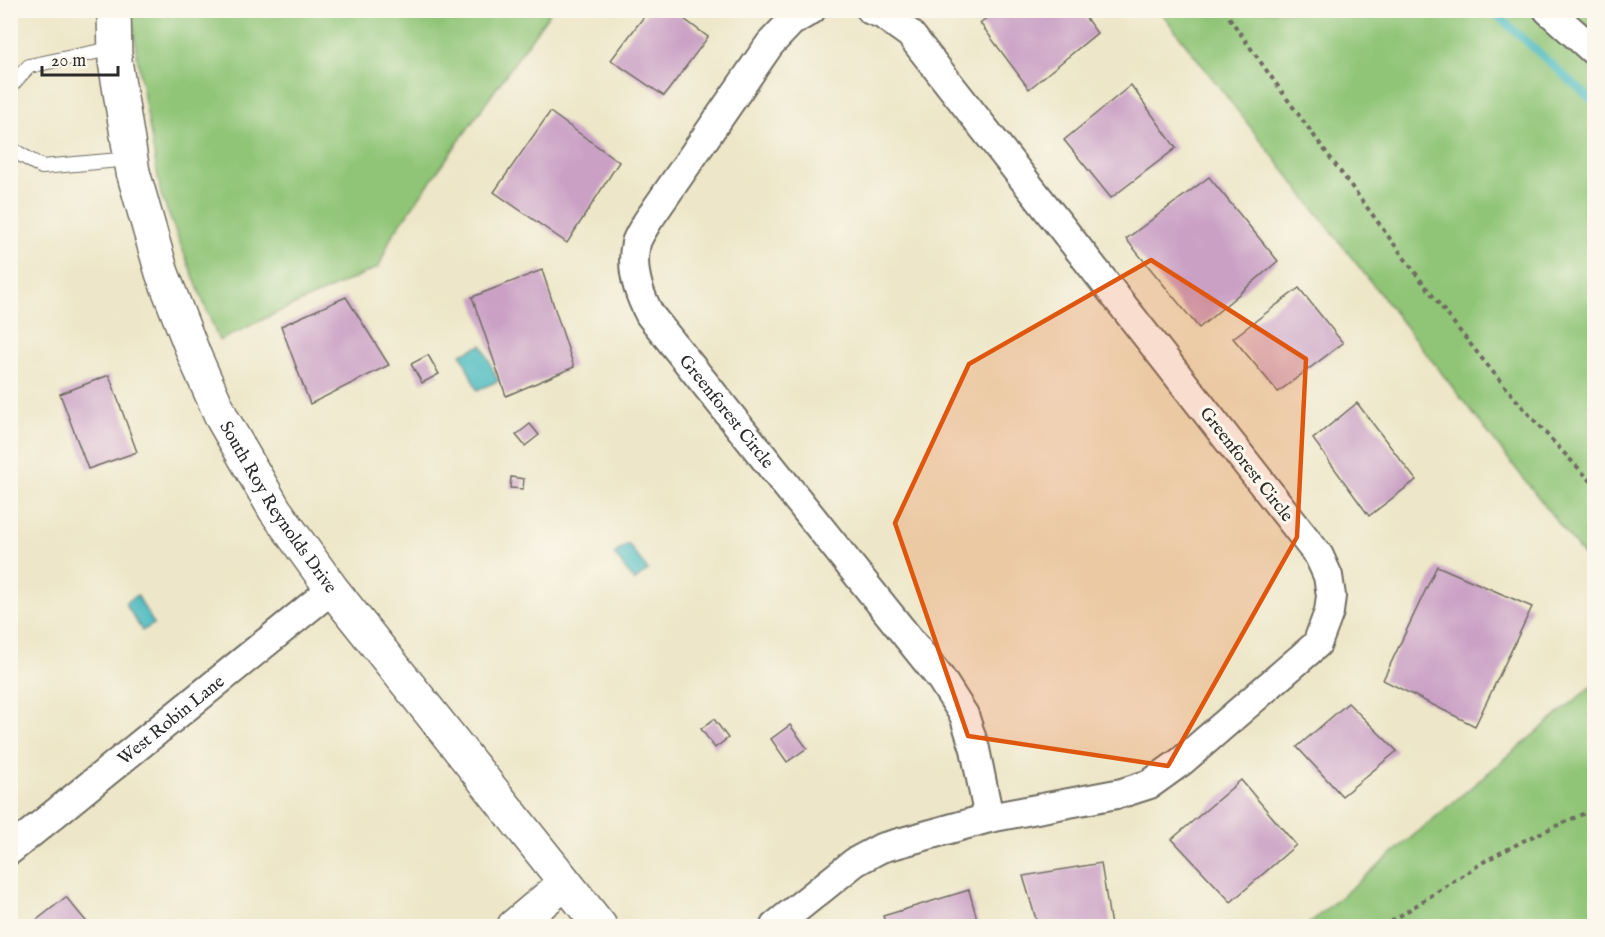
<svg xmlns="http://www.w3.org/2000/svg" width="1605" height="937" viewBox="0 0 1605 937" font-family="'IM FELL English',serif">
	<rect width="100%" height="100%" fill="#fbf7ec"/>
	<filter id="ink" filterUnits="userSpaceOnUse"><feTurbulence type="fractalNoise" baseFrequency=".0167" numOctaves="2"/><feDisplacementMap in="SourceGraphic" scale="12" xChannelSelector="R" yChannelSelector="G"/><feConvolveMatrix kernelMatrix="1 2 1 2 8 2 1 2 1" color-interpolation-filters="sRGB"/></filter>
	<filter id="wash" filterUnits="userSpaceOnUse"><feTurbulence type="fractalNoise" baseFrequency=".008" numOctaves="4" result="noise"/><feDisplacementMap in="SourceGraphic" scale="24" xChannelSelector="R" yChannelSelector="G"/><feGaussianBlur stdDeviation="1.35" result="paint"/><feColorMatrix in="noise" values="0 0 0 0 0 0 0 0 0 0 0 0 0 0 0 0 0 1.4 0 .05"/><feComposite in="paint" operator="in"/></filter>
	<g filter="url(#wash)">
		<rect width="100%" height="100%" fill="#ede6c8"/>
		<g fill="#90c577" stroke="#5e7851" stroke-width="1.5">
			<path d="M132 11V10L551 11 391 237 379 267 274 314 219 341 161 195 137 56Z"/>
			<path d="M1160 11H1594V569Z"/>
			<path d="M1594 684V926H1306Z"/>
		</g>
		<g fill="#4ab9bf" stroke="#3a7275" stroke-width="1.5">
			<path d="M482 345 498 381 477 390 461 354Z"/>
			<path d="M628 544 648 570 634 581 614 554Z"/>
			<path d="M137 595 154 624 142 631 125 603Z"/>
		</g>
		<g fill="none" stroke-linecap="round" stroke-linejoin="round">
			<path stroke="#4ab9bf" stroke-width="8" d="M1491 10 1594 102"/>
		</g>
		<g id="blocks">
			<g fill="#caa1c5">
				<path d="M649 10H672L708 37 664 96 611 60Z"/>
				<path d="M997 10H1080L1097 33 1029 89 980 23Z"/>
				<path d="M1131 85 1176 148 1111 198 1064 140Z"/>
				<path d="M550 112 619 162 567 243 494 192Z"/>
				<path d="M1209 177 1278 261 1199 328 1126 239Z"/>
				<path d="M542 270 574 367 506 396 472 297Z"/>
				<path d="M1299 288 1343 343 1278 392 1233 338Z"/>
				<path d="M346 297 389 365 310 404 281 326Z"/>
				<path d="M428 355 439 374 422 383 411 364Z"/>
				<path d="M109 375 137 452 88 469 60 394Z"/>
				<path d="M1357 403 1416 480 1369 516 1313 439Z"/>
				<path d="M530 424 539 435 525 446 516 435Z"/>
				<path d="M511 477 524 479 523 489 510 488Z"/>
				<path d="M1437 566 1532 607 1475 726 1383 680Z"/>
				<path d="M1348 703 1397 751 1342 796 1297 747Z"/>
				<path d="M714 719 728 738 715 748 701 729Z"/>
				<path d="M790 725 807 748 787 762 771 739Z"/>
				<path d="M1241 780 1296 845 1231 902 1172 839Z"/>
				<path d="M1101 863 1111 926H1038L1023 876Z"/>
				<path d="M969 890 979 926H886L883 916Z"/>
				<path d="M66 897 90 926H29Z"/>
			</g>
		</g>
	</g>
	<g filter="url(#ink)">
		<use href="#blocks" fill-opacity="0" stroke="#6f6c62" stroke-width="1.5"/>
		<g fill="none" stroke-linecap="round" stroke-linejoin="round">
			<defs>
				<g id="service">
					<path d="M10 87 29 66 115 48"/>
					<path d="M10 145 11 149 42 167 130 159"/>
				</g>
				<g id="minor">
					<path id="s1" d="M811 10 791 22 770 44 647 222C644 228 638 236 636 243 630 269 638 293 650 315L941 679 964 715 975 749 989 818 1122 793 1150 784 1182 761 1317 644 1329 612 1331 596 1328 576 1319 556 910 34 882 14 871 10"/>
					<path d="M1548 10 1594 51"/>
					<path id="s2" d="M10 850 332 589"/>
					<path d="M775 926 855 862 881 848 989 818"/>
				</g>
				<g id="tertiary">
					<path id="s3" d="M114 10 115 61 133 172 162 273 195 357 222 418 275 510 332 589 600 926"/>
					<path d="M514 926 565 883"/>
				</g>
			</defs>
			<use href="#service" stroke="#6f6c62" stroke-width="16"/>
			<use href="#minor" stroke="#6f6c62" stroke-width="32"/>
			<use href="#tertiary" stroke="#6f6c62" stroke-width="36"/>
			<g stroke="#6f6c62" stroke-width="4" stroke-dasharray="4.5 4.5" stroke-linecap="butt">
				<path d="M220 10 223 15H232L234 10"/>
				<path d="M1224 10C1271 78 1320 144 1369 210 1439 306 1510 400 1594 484"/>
				<path d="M1384 926 1485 861 1527 839 1594 809"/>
			</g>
			<use href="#service" stroke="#fff" stroke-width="14"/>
			<use href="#minor" stroke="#fff" stroke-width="28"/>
			<use href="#tertiary" stroke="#fff" stroke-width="33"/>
		</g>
	</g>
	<path fill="#df570e" fill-opacity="0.2" stroke="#df570e" stroke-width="4.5" stroke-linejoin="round" d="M1151 260 1306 359 1297 537 1168 766 968 736 895 523 969 364Z"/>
	<g text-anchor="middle" stroke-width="6" stroke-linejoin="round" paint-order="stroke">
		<g font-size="18" fill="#2b2b2b" stroke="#fbf7ec">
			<text dy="6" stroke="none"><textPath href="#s1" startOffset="492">Greenforest Circle</textPath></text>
			<text transform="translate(1247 464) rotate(52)" y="6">Greenforest Circle</text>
			<text dy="6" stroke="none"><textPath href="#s3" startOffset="531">South Roy Reynolds Drive</textPath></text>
			<text dy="6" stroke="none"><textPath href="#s2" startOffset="207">West Robin Lane</textPath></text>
		</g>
	</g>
	<rect width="1605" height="937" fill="none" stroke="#fbf7ec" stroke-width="36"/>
	<path d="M42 66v9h76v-9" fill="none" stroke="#2b2b2b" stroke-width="3"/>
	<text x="51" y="66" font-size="18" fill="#2b2b2b" stroke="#fbf7ec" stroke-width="4.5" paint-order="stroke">20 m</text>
</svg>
